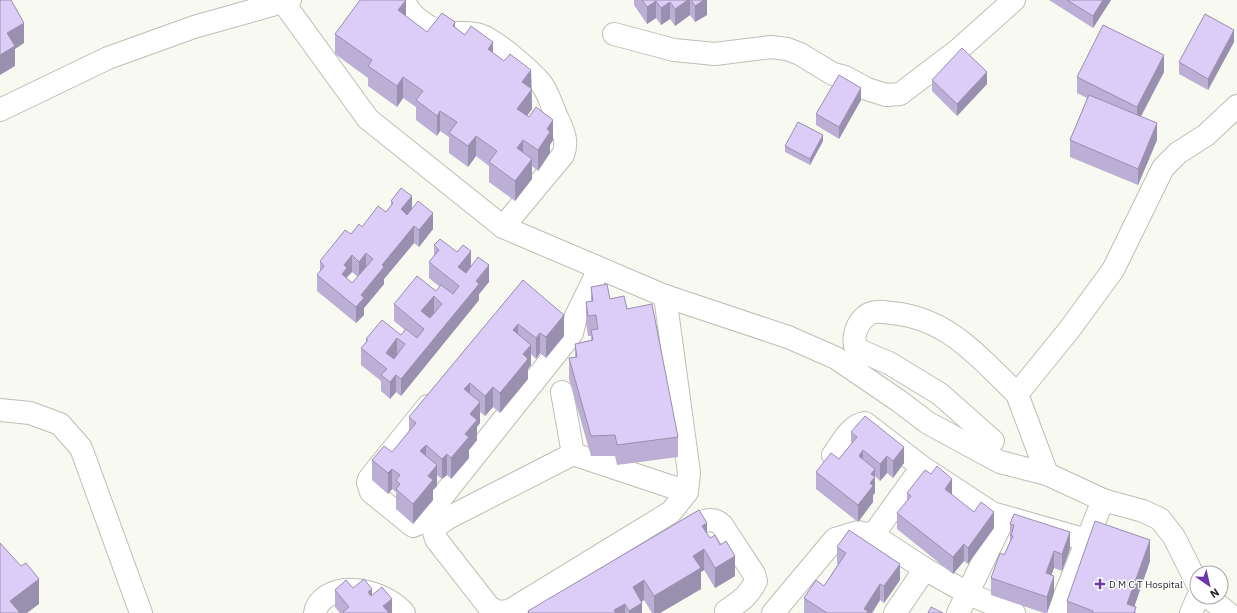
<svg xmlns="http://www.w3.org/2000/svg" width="1237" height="613" viewBox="0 0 1237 613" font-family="'IBM Plex Sans',sans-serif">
	<rect width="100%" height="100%" fill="#f8f9f1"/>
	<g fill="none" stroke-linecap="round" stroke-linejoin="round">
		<defs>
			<g id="minor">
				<path d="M404 0C409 16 430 30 446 33 457 34 469 31 480 35 494 39 530 70 540 82 548 91 551 104 556 115 562 129 569 140 563 155L503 227"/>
				<path d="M283 2 368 119 503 227 665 296 788 337 836 358 899 401 928 423 1000 462 1047 474 1103 500 1143 511 1160 519 1174 537 1197 583"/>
				<path d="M614 34 674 50 715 54 771 47 787 49 800 54 833 74 845 77 867 89 886 95 900 94 958 50 1014 0"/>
				<path d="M0 110 108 58 194 27 290 0"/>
				<path d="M665 296 689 473 687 492 671 512 509 611 498 612 489 607 436 539 434 532 438 525 448 518 573 454 687 492"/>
				<path d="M562 392 573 454"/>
				<path d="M428 406 369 479 368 483 371 492 413 526 422 522 566 341 572 333 576 316 599 269"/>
				<path d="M0 410 30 413 60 424 81 448 141 613"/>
				<path d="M993 441 940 394 889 363 863 352 855 346C853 335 857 323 866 316 872 310 884 312 892 313 948 318 980 358 1017 394"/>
				<path d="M833 455C841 444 850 425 865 423L922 467 992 513 1087 540"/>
				<path d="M1047 474 1017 394 1069 330 1113 270 1163 168 1178 153 1206 135 1237 106"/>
				<path d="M873 535 922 467"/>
				<path d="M679 536C692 528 708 512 722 525L754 574 756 581C749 596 739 602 726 611"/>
				<path d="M1208 597 1228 613"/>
				<path d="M315 613C316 606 321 600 327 596 350 582 387 594 404 613"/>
				<path d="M773 613 835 539 858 532 873 535 925 569 969 594 1014 613"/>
				<path d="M895 613 925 569"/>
				<path d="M958 613 1004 518"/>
				<path d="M1058 613 1103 500"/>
				<path d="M1191 613 1198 597"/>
			</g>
		</defs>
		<use href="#minor" stroke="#bebeb7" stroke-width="24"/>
		<use href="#minor" stroke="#fff" stroke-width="22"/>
	</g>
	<g fill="#bcafd5" fill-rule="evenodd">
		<path d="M634 0H707V15L695 22 690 15 675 26 670 19 661 25 656 18 647 24 634 5Z"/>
		<path d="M1049 0H1111L1093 28Z"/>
		<path d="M406 17 427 32 455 28 493 53 504 61 531 70 532 109 527 116 553 140 550 145V153L538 171 532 166V179L515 201 489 182V166L476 156 468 167 449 153V137L440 131 437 136 416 120V107L403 98 397 107 368 86V78L335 54V34Z"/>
		<path d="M1234 42 1208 90 1179 74V62Z"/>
		<path d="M1164 72 1141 117 1157 140 1138 185 1070 157V140L1087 98 1077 93V77Z"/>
		<path d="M932 80 987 84 957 116 932 91Z"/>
		<path d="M861 100 839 139 816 125V114Z"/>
		<path d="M823 141 810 165 785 152V146Z"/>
		<path d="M391 201 412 209 433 229 419 247 414 243 384 279V284L364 308V315L356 323 317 291V275L320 272V261L351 234 386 212 391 206ZM352 272 358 277 352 283 347 279V277Z"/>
		<path d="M434 245 471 266 489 282 479 294V300L401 396 396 392 390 399 381 391V381L361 365V348L366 342V339L401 335 405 330 394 321V304L436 291 440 287 429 278V262L434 255Z"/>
		<path d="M523 280 564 336 546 358 540 353 536 359 531 354V365L528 369V379L500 413 493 407 485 416 480 412V423L477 427V440L469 450V458L451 479 447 475 442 479 437 475V486L433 490V500L413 524 396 509V492L392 489 388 494 372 480V460L392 452 409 431V417Z"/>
		<path d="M591 287 610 299 627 309 678 437V457L617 465 615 456H591L569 379V358L575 357V344L591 340V336H588L586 323V302H591Z"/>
		<path d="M851 432 904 463 893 478 887 473 880 481 875 476V493L873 495V502L858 522 816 489V472L839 459 851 444Z"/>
		<path d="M931 474 952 495 994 528 968 564 964 561 953 574 897 529V513L907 501V493Z"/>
		<path d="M1014 514 1070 549 1062 571 1054 568 1051 575 1054 593 1047 613H1044L991 595V578L1004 555 1010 541V524Z"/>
		<path d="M707 534 735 576 715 588 704 570 701 572V589L660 613H652L644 600 642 602V613H528V611Z"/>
		<path d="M837 547 900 580 884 603 880 600 872 613H804V598L824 586 838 564H837Z"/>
		<path d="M1150 561 1134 607 1136 613H1067V601Z"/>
		<path d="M353 588 372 596 392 613H340L335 607V590Z"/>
	</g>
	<g fill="#998fae">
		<path d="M406 0V20L398 10Z"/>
		<path d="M688 0H690V15L675 26V9Z"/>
		<path d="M704 0H707V15L695 22V6Z"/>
		<path d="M1103 0H1111L1093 28V16Z"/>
		<path d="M656 1V18L647 24V7Z"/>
		<path d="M670 2V19L661 25V8Z"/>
		<path d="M455 22V42L453 26Z"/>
		<path d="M24 23V43L15 49V66L0 75V55L7 33Z"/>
		<path d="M1234 30V42L1208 90V79Z"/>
		<path d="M493 42V63L488 49Z"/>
		<path d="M1164 55V72L1137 123V107Z"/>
		<path d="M531 70 532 109 517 129V109L522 82Z"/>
		<path d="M987 72V84L957 116V104Z"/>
		<path d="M403 77V98L397 107V86Z"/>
		<path d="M861 88V100L839 139V127Z"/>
		<path d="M440 111V131L437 136V116Z"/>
		<path d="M553 120V140L550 145V153L538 171V150L547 129Z"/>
		<path d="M1157 123V140L1138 185V169Z"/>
		<path d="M823 135V141L810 165V159Z"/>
		<path d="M476 136V156L468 167V146Z"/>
		<path d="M523 140V160L517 148Z"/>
		<path d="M532 159V179L515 201V181Z"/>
		<path d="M412 196V213L401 226V209Z"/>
		<path d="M433 213V229L419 247V230Z"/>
		<path d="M414 226V243L384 279V284L364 308V315L356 323V307L361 295 382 265Z"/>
		<path d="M471 251V268L458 284V267Z"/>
		<path d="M366 253V270L359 278V262Z"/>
		<path d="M352 255V272L347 277V284L342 274 344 265Z"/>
		<path d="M489 265V282L479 294V300L401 396V379Z"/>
		<path d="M434 296V313L421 327V311Z"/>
		<path d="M564 315V336L546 358V337Z"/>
		<path d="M518 324V344L513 330Z"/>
		<path d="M540 333V353L536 359V338Z"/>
		<path d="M397 338V355L386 368V353Z"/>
		<path d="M531 345V365L528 369V379L500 413V393L523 354Z"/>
		<path d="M396 375V392L390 399V382Z"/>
		<path d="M470 383V403L464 389Z"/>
		<path d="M493 387V407L485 416V396Z"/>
		<path d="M480 402V423L477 427V440L469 450V458L451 479V458L465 434 470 414Z"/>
		<path d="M426 445V465L420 451Z"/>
		<path d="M904 447V463L893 478V461Z"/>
		<path d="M863 450V467L859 456Z"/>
		<path d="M447 454V475L442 479V459Z"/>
		<path d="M887 456V473L880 481V464Z"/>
		<path d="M437 465V486L433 490V500L413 524V504L428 476Z"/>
		<path d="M392 469V489L388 494V473Z"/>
		<path d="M875 469V493L873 495V502L858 522V505L871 474Z"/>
		<path d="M952 479V495L945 489Z"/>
		<path d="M994 512V528L968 564V548Z"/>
		<path d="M707 523V543L702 526Z"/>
		<path d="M1070 532V549L1062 571V554Z"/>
		<path d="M1150 540V561L1132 613 1127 604Z"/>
		<path d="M964 544V561L953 574V557Z"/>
		<path d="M704 549V570L701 572V589L660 613H654V596L693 556Z"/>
		<path d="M1054 551V568L1046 590V573Z"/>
		<path d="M735 556V576L715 588V568Z"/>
		<path d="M900 564V580L884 603V586Z"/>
		<path d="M1054 576V593L1047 613V597Z"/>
		<path d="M39 579V604L27 613H10V601Z"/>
		<path d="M644 580V600L633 607V587Z"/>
		<path d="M880 584V600L872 613H864V609Z"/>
		<path d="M372 589V606L368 592Z"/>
		<path d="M392 599V613H383V606Z"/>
		<path d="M642 603V613H629V611Z"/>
		<path d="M625 604V613H614V610Z"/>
	</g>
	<g fill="#dbccf8" stroke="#998fae" fill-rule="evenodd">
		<path d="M0 0H11L24 23 7 33 15 46 0 55Z"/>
		<path d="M360 0H406L398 10 427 32 442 13 455 22 453 26 465 35 471 26 493 42 488 49 504 61 510 54 531 70 522 82 532 89 517 109 529 117 536 107 553 120 547 129 550 132 538 150 523 140 517 148 532 159 515 181 489 162 497 151 476 136 468 146 449 133 457 122 440 111 437 116 416 100 423 91 403 77 397 86 368 66 372 60 335 34Z"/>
		<path d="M642 0H688L675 9 670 2 661 8 656 1 647 7Z"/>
		<path d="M691 0H704L695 6Z"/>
		<path d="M1067 0H1103L1093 16Z"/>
		<path d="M1205 14 1234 30 1208 79 1179 62Z"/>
		<path d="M1103 25 1164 55 1137 107 1077 77Z"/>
		<path d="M962 48 987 72 957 104 932 80Z"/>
		<path d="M839 75 861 88 839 127 816 114Z"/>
		<path d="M1089 95 1157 123 1138 169 1070 140Z"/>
		<path d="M798 122 823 135 810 159 785 146Z"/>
		<path d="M401 188 412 196 401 209 407 215 418 201 433 213 419 230 414 226 382 265 384 267 361 295 364 298 356 307 317 275 324 266 320 261 345 230 351 234 359 224 362 227 378 206 386 212 393 203 391 201ZM366 253 373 259 352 283 342 274 347 268 344 265 352 255 359 262Z"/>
		<path d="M440 239 457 252 463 245 471 251 458 267 466 273 478 257 489 265 476 281 479 284 401 379 396 375 390 382 381 375 387 369 361 348 368 340 366 339 382 320 401 335 406 329 417 338 424 329 394 304 417 276 436 291 441 285 453 294 459 286 429 262 439 250 434 245ZM434 296 442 304 430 318 421 311ZM397 338 405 344 394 359 386 353Z"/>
		<path d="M523 280 564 315 546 337 540 333 536 338 518 324 513 330 531 345 523 354 528 359 500 393 493 387 485 396 470 383 464 389 480 402 470 414 477 420 465 434 469 437 451 458 447 454 442 459 426 445 420 451 437 465 428 476 433 480 413 504 396 489 400 484 396 480 400 475 392 469 388 473 372 460 384 446 392 452 416 423 409 417Z"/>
		<path d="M607 284 610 299 624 296 627 309 652 304 678 437 617 445 615 435 591 436 569 358 577 357 575 344 593 340 591 330 598 329 596 315 588 316 586 302 593 301 591 287Z"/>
		<path d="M865 416 904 447 893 461 887 456 880 464 863 450 859 456 875 469 871 474 875 477 870 483 873 486 858 505 816 472 831 453 839 459 857 437 851 432Z"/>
		<path d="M937 466 952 479 945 489 974 512 981 502 994 512 968 548 964 544 953 557 897 513 911 496 907 493 925 470 931 474Z"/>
		<path d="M699 510 707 523 702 526 710 538 715 535 720 545 726 541 735 556 715 568 704 549 693 556 701 568 654 596 644 580 633 587 642 603 629 611 625 604 614 610 616 613H529L528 611Z"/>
		<path d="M1014 514 1070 532 1062 554 1054 551 1046 573 1054 576 1047 597 991 578 1000 553 1004 555 1013 536H1011L1014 525 1010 524Z"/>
		<path d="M1095 521 1150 540 1127 604 1136 607 1134 613H1092L1093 611 1067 601Z"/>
		<path d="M849 530 900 564 884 586 880 584 864 609 868 611 867 613H827L804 598 816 580 824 586 846 553 837 547Z"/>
		<path d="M0 543 21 566 26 563 39 579 10 601 20 613H0Z"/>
		<path d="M364 579 372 589 368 592 371 596 382 587 392 599 383 606 389 613H344L343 612 349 607 335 590 346 580 353 588Z"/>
		<path d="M931 607 943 613H928Z"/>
	</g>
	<path fill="#6c36ad" stroke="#fff" stroke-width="1.5" d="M1098 578h4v4h4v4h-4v4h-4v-4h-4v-4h4z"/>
	<g text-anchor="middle" stroke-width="3" stroke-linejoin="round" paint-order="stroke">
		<g font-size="10" fill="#262624" stroke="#fff" text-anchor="start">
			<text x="1109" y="588">D M C T Hospital</text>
		</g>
	</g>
	<g transform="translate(1209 585) rotate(146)"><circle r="19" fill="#ffffff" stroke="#a8a8a7"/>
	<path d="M0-3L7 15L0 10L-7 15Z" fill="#6c36ad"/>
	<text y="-6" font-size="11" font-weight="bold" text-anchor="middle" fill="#262624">N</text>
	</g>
</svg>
